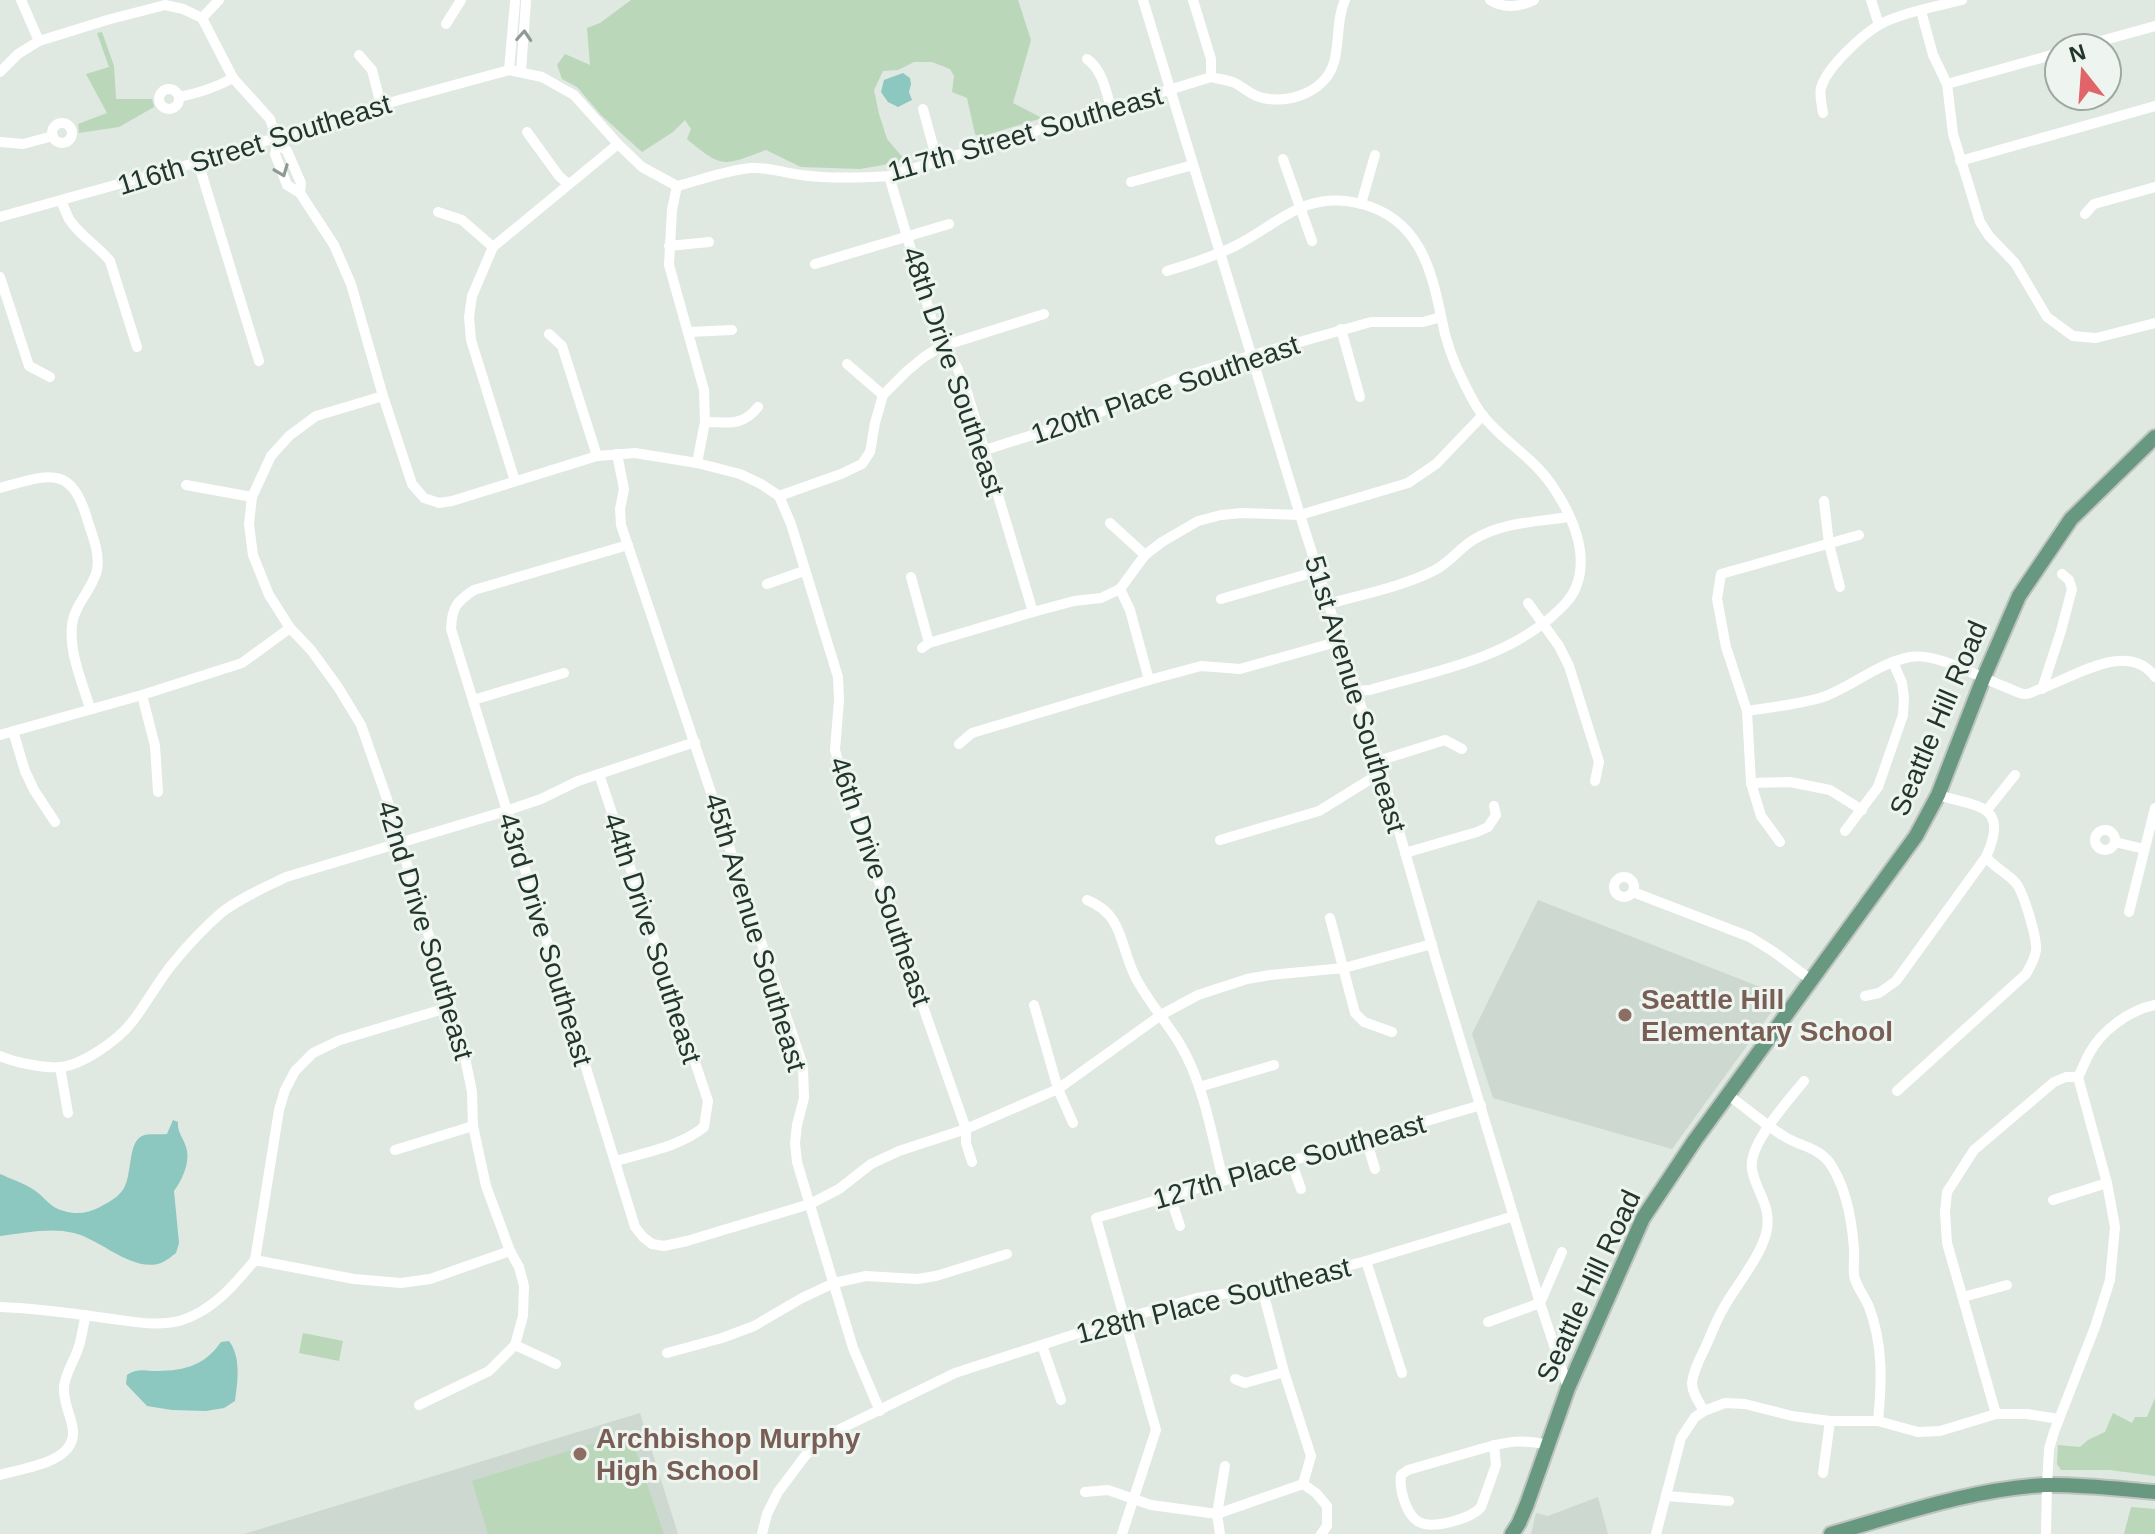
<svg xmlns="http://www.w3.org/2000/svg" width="2155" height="1534" viewBox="0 0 2155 1534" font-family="Arial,sans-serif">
	<rect width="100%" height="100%" fill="#dfe8e1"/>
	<g fill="#cdd8d0">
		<path d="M1538 900 1783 996 1672 1149 1493 1098 1472 1034Z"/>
		<path d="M640 1413 678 1534H244Z"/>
		<path d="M1598 1497 1608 1534H1531L1536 1513 1548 1516Z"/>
	</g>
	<g fill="#bad7ba">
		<path d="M631 0H1018L1031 40 1013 103 1042 118 980 137 975 134 967 98 952 92 954 76 950 69 932 62H914L898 70 883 71 874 90 879 114 887 139 904 159 900 162 860 169 801 167 766 150C722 166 723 169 687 139L691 129 685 120 673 132 642 152 601 115 577 87 562 79 557 65 565 54 590 65 587 28 600 23Z"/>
		<path d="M102 32 114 66 116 99H152L154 107 119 127 79 133 78 124 107 113 86 74 109 67 97 33Z"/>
		<path d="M303 1333 343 1341 339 1361 299 1353Z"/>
		<path d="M2155 1398V1476L2110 1470H2061L2057 1464 2058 1445 2080 1447 2088 1440 2105 1432 2113 1413 2132 1423 2135 1417H2147Z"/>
		<path d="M624 1434 631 1437 664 1534H488L472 1481Z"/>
		<path d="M2131 1507 2155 1509V1534H2124Z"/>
	</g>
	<g fill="#8cc7c0">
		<path d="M903 73 910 78 911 84 909 92 912 100 898 107 888 102 881 92 884 80Z"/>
		<path d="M173 1120 178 1122C177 1132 183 1137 186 1147 191 1161 182 1180 174 1191L179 1243 176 1253C172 1256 166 1261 161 1263 133 1273 100 1239 74 1233 51 1227 24 1233 0 1236V1174C11 1179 24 1183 34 1190 45 1197 50 1208 64 1211 76 1215 89 1213 100 1207 109 1202 119 1197 124 1188 132 1175 128 1142 142 1136 148 1133 160 1135 167 1134Z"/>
		<path d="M229 1341C241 1357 238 1380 235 1401L224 1408 206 1411 172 1410 147 1406 126 1384 127 1375C135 1369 143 1370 152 1371 181 1371 203 1368 221 1342Z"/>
	</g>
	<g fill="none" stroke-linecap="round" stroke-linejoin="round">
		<defs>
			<g id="major">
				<path d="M1512 1534 1519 1523 1527 1504 1568 1388 1643 1218 1695 1140 1916 836 1938 795 1983 679 2019 596 2071 519 2155 437"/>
				<path d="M1831 1534C1901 1514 1972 1489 2045 1485 2082 1484 2119 1489 2155 1492"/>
			</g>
		</defs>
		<use href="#major" stroke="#bdc3bf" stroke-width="18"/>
		<g stroke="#fff" stroke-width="10">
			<path d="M21 0 39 41"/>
			<path d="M1143 0 1300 515 1382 772 1436 960 1540 1303 1568 1388"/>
			<path d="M1193 0 1211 59V77"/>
			<path d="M1490 0C1503 9 1520 7 1534 0"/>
			<path d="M1871 0 1879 25"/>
			<path d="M1921 11 1933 55 1947 84 1953 134 1980 222 1989 236 2015 263 2047 317 2073 336 2096 338 2155 323"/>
			<path d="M202 18 233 78 270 119 278 143 287 151 301 183 300 193"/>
			<path d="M202 18 219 0"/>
			<path d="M446 24 461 0"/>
			<path d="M2075 48 2155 26"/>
			<path d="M359 55 372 70 381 105"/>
			<path d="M1087 59C1102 69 1106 91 1111 108"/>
			<path d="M509 70 515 2"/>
			<path d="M521 71 526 2"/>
			<path d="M0 72 18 54 39 41 107 20 165 5 183 9 202 18"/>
			<path d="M1947 84 2059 53"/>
			<circle cx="169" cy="99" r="10"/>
			<path d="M179 97C199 93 215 88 233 78"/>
			<path d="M923 109 937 160"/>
			<path d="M1823 113C1822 105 1819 96 1821 88 1826 68 1862 35 1879 25 1899 13 1939 6 1962 0"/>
			<circle cx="62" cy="133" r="10"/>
			<path d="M527 132 559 176 568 184"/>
			<path d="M0 142 23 144 53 136"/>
			<path d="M278 143 275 154 287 185 300 193 334 245 351 284 383 396 412 484 424 498 439 503 452 501 597 456 635 453 697 463 740 474 761 484 779 496 791 524 838 677 839 700 835 750 842 776 966 1129V1143L972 1162"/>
			<path d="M1283 159 1312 241"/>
			<path d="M1960 161 2155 106"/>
			<path d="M198 162 259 361"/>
			<path d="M889 176 940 347 957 367 967 392 1033 612"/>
			<path d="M1131 182 1193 165"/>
			<path d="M677 186 672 210 669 265 704 390 705 422 697 463"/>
			<path d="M61 201C64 207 66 213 69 219 79 235 98 246 110 261L137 347"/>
			<path d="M1361 204 1375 155"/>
			<path d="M438 212 462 220 493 247"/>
			<path d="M2085 214 2094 204 2155 187"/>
			<path d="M0 217 198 162 381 105 509 70 542 77 574 95 618 144 642 167 677 186C701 180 727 170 751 168 768 167 784 173 801 175 830 179 859 178 889 176L1211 77C1218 79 1228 80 1235 83 1245 88 1251 96 1263 98 1291 104 1326 91 1334 62 1340 41 1336 20 1345 0"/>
			<path d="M669 246 709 242"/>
			<path d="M815 264 949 224"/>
			<path d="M1167 271C1190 264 1213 257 1235 246 1280 223 1306 189 1362 204 1418 219 1431 267 1441 316 1445 339 1454 364 1465 385 1470 395 1476 407 1483 416 1505 443 1536 459 1555 490 1573 517 1589 555 1576 587 1571 600 1559 610 1549 619 1498 661 1431 672 1370 690L1356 691"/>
			<path d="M0 277 29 366 50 377"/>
			<path d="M1341 329 1360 397"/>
			<path d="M689 332 732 330"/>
			<path d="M549 334 562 346 597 456"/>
			<path d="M847 364 883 395"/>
			<path d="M383 396 316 416 289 436 271 456 252 497 249 524 253 555 269 595 290 628 311 650 338 687 361 725 387 799 463 1048 472 1092 473 1126 486 1186 510 1251 519 1267 524 1286 523 1316 515 1345 556 1364"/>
			<path d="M705 422C728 422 742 427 758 407"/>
			<path d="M985 450 1089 417 1179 378 1253 355 1371 322H1423L1441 317"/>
			<path d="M617 454 624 489 620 509 621 525 803 1066 804 1098 797 1125 795 1143 797 1162 853 1348 880 1411"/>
			<path d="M515 481 471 340 469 317 472 296 493 247 618 144"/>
			<path d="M186 485 252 497"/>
			<path d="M0 488C50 474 72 464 88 522 93 537 100 554 97 570 93 589 74 605 72 625 69 653 82 682 90 708"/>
			<path d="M779 496 841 474 862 464 870 452 875 423 883 395 907 371 924 357 940 347 1044 314"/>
			<path d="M1824 501 1829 544 1840 587"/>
			<path d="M1110 523 1145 555"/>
			<path d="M628 545 474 590C456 602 452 607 451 629L635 1227 643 1237 652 1244 664 1246 687 1241 810 1204 839 1189 871 1164 899 1151 966 1129 1058 1089 1161 1015 1198 995 1247 979 1270 975 1344 968 1432 944"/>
			<path d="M911 577 929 643 922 648"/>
			<path d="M767 584 804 571"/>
			<path d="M1120 589 1130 610 1149 680"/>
			<path d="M1221 599 1318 571"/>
			<path d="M1528 603 1559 646 1569 666 1599 762 1595 781"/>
			<path d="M1328 604C1363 594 1402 587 1435 570 1449 563 1460 548 1473 540 1501 522 1537 522 1569 517"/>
			<path d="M929 643 1033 612 1074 601 1101 598 1120 589 1145 555 1162 542 1198 521 1221 515 1242 513 1300 515 1408 483 1436 464 1483 415"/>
			<path d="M2042 689 2061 631 2072 589 2069 580 2062 574"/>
			<path d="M142 695 155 746 158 792"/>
			<path d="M473 700 564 673"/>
			<path d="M1747 711C1771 707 1804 704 1826 696 1854 685 1879 663 1910 657 1937 652 1980 678 2008 688 2013 690 2020 694 2025 694 2030 694 2033 692 2037 690 2070 680 2127 638 2155 677"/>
			<path d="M13 731 25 771 34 790 55 822"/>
			<path d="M0 735 142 695 242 663 290 628"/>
			<path d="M959 744 972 733 1149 680 1201 666 1240 669 1340 641"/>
			<path d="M1378 761 1445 740 1462 749"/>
			<path d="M599 774 708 1101 704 1127C679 1147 646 1152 616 1161"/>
			<path d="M1751 783 1790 782 1830 790 1862 810"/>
			<path d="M1987 810 2015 775"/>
			<circle cx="2105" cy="840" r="10"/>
			<path d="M1845 831 1878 787 1903 715 1904 698 1902 683 1893 662"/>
			<path d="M1220 840 1319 811 1382 772"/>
			<path d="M1780 842 1761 816 1751 783 1747 711 1726 647 1717 599 1721 574 1859 535"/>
			<path d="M2115 842 2144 849"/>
			<path d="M1405 853 1477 832 1488 827 1496 815 1494 806"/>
			<circle cx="1624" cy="887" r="10"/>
			<path d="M1633 892 1750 937 1774 952 1811 980"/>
			<path d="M1087 900C1123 914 1120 945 1134 974 1144 997 1168 1023 1181 1046 1204 1085 1212 1136 1223 1180"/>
			<path d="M2129 912 2155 808"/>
			<path d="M1330 918 1355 1013 1364 1022 1392 1032"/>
			<path d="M1865 996 1879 993 1896 981 1986 857C2010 804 1978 807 1938 795"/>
			<path d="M1034 1005 1058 1089 1073 1123"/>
			<path d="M0 1056C14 1062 46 1069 60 1067 83 1065 118 1040 132 1022 147 1003 158 981 174 962 188 945 205 927 221 913 240 898 264 888 286 877L506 811 541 799 578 781 695 742"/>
			<path d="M60 1067 68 1113"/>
			<path d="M1199 1087 1274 1065"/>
			<path d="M1897 1091 2026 974C2030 967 2035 959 2036 950 2037 938 2024 892 2015 882 2007 873 1995 868 1986 857"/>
			<path d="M1728 1095C1748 1109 1766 1126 1787 1138 1801 1146 1818 1148 1829 1162 1846 1186 1852 1221 1854 1249 1855 1259 1852 1271 1855 1279 1858 1289 1865 1297 1869 1307 1883 1344 1882 1381 1878 1421"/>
			<path d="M1366 1139 1375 1169"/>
			<path d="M395 1150 473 1126"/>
			<path d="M1291 1161 1301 1189"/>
			<path d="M1170 1196 1180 1226"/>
			<path d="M2053 1200 2107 1183"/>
			<path d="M255 1260 279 1110 285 1090 295 1071 313 1053 340 1040 450 1007"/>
			<path d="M1366 1261 1402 1373"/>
			<path d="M1262 1288 1284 1372 1311 1456 1303 1484 1316 1493 1327 1506V1526L1321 1534"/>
			<path d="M1963 1297 2007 1285"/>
			<path d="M0 1307C35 1308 70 1313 105 1318 129 1321 155 1327 179 1321 212 1312 234 1285 255 1260L354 1279 401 1283 430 1279 510 1251"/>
			<path d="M1488 1322 1540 1303 1562 1252"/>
			<path d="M1042 1345 1061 1400"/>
			<path d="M667 1353 722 1338 754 1326 802 1298 834 1283 866 1276 917 1279 936 1276 1007 1254"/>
			<path d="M1235 1379 1245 1383 1284 1372"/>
			<path d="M419 1405 489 1371 515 1345"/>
			<path d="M1704 1411C1699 1402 1692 1393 1692 1383 1693 1371 1700 1358 1705 1348 1711 1335 1716 1321 1723 1309 1736 1285 1758 1261 1766 1234 1773 1206 1756 1193 1752 1169 1748 1144 1789 1100 1804 1081"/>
			<path d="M1996 1414 1947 1243 1945 1212 1947 1192 1974 1150 2054 1082 2066 1077H2078C2082 1070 2085 1061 2089 1054 2101 1031 2129 1010 2155 1005"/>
			<path d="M1494 1445 1496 1465 1481 1507C1472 1518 1433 1530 1419 1522 1406 1515 1399 1489 1401 1475L1408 1470 1484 1448C1509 1441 1522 1439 1548 1445"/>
			<path d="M1823 1473 1830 1421"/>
			<path d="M0 1475C23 1468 76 1463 73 1430 71 1415 63 1403 64 1387 65 1373 75 1360 79 1346 82 1336 83 1326 86 1315"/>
			<path d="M1085 1492 1108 1490 1151 1505 1217 1514 1303 1484"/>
			<path d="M1666 1496 1729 1501"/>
			<path d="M762 1534 767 1514 778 1492 805 1456 830 1434 955 1373 1125 1318 1197 1298 1262 1288 1366 1261 1514 1216"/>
			<path d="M1122 1534 1156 1430 1096 1218 1481 1105"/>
			<path d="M1220 1534 1217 1514 1225 1466"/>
			<path d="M1656 1534 1681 1438 1695 1417 1704 1411 1725 1403 1745 1404 1792 1416 1830 1421H1878L1918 1432 1940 1431 1996 1414H2027L2059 1419"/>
			<path d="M2046 1534 2047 1485 2049 1449 2054 1432 2095 1327 2110 1280 2115 1227 2107 1183 2078 1077"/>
		</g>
		<use href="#major" stroke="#68987f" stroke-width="14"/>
	</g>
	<defs><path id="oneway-chevron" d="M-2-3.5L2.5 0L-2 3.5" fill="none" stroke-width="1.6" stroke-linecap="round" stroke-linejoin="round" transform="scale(2)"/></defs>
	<g stroke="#909a95">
		<use href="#oneway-chevron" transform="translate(524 36) rotate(-86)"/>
		<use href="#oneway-chevron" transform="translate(282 171) rotate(69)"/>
	</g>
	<g fill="#8d6e63" stroke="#eef5f0" stroke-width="3">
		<circle cx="1625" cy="1015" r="8"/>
		<circle cx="580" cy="1454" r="8"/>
	</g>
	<g text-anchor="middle" stroke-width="6" stroke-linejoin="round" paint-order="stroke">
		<g font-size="28" fill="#22362b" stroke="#eef5f0">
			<text transform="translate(1025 133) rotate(-16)" y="10">117th Street Southeast</text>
			<text transform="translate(254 144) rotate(-17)" y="10">116th Street Southeast</text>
			<text transform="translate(954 371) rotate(71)" y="10">48th Drive Southeast</text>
			<text transform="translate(1165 389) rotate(-19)" y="10">120th Place Southeast</text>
			<text transform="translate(1356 694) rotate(73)" y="10">51st Avenue Southeast</text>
			<text transform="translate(1938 718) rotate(-67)" y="10">Seattle Hill Road</text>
			<text transform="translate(881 881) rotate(71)" y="10">46th Drive Southeast</text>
			<text transform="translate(426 930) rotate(73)" y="10">42nd Drive Southeast</text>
			<text transform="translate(756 932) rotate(73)" y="10">45th Avenue Southeast</text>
			<text transform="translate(653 938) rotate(72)" y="10">44th Drive Southeast</text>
			<text transform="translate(546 939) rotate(73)" y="10">43rd Drive Southeast</text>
			<text transform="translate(1289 1161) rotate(-16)" y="10">127th Place Southeast</text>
			<text transform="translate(1588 1286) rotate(-65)" y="10">Seattle Hill Road</text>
			<text transform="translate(1213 1300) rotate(-14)" y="10">128th Place Southeast</text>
		</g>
		<g font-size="28" font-weight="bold" fill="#785e54" stroke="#eef5f0" text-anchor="start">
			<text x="1641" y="1009">Seattle Hill<tspan x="1641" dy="32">Elementary School</tspan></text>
			<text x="596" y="1448">Archbishop Murphy<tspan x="596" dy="32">High School</tspan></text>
		</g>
	</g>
	<g transform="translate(2083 72) rotate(343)"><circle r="38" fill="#eef5f0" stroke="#9ca9a1" stroke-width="2"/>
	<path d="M0-6L14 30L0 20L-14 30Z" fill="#e06468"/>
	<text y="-12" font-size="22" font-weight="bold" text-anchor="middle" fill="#22362b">N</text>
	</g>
</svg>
